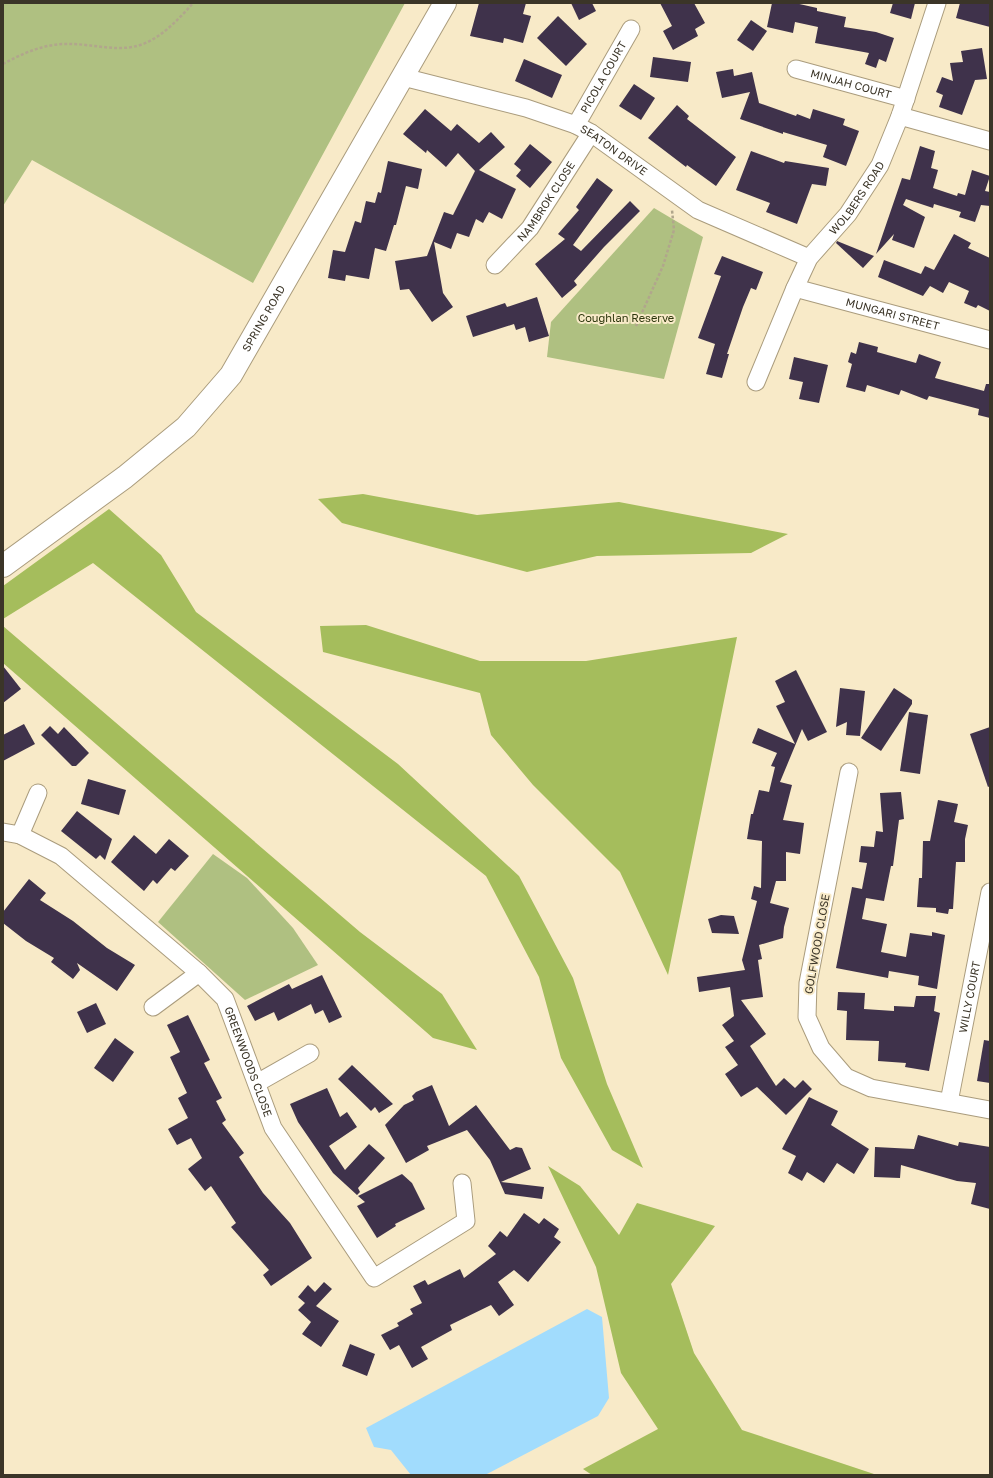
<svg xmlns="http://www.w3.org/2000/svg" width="993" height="1478" viewBox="0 0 993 1478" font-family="'Golos Text',sans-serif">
	<rect width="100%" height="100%" fill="#f8eac8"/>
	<g fill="#afc081">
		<path d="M3 3H405L253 283 32 160 3 206Z"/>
		<path d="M654 208 703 237 664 379 547 357 551 322Z"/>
		<path d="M213 854 247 878 293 928 318 965 245 1000 158 922Z"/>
	</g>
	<g fill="#a5bd5c">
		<path d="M363 494 477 515 619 502 788 534 751 553 597 556 527 572 342 523 318 499Z"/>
		<path d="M109 509 161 555 196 612 398 764 519 876 573 978 607 1084 643 1168 612 1150 561 1058 539 977 486 876 93 563 3 619V586Z"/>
		<path d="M366 625 480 661H586L737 637 668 975 620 872 533 785 491 735 480 693 323 652 320 626Z"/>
		<path d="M3 626 360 932 442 994 477 1050 433 1038 3 663Z"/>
		<path d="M548 1166 580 1186 619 1235 637 1203 715 1226 671 1284 694 1353 742 1430 877 1475H592L583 1469 658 1429 621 1373 596 1267Z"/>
	</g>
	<path fill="#a1dcfd" d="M587 1309 602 1317 609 1398 598 1416 485 1475H411L391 1450 374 1447 366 1428Z"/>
	<g fill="#3f324b">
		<path d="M479 3H526L523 14 531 16 523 43 504 38 503 43 470 36Z"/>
		<path d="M571 3H592L596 11 579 20Z"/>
		<path d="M660 3H694L705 23 695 29 698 36 673 50 663 31 672 26Z"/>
		<path d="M772 3H795L817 8V11L846 17 844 27 876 32 894 38 886 62 879 59 876 68 865 64 869 53 815 43 818 27 795 22 793 33 767 27Z"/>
		<path d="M893 3H915L911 19 890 13Z"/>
		<path d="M960 3H990V27L956 18Z"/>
		<path d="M558 16 587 44 566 66 537 38Z"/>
		<path d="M751 20 767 31 753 51 737 40Z"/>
		<path d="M982 48 987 79 975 80 962 115 939 107 943 95 936 92 942 77 953 81 950 63 963 62 961 51Z"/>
		<path d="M653 57 691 62 688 82 650 77Z"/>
		<path d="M524 59 562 75 552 98 515 81Z"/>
		<path d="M733 69 734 76 752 72 759 103 796 116 797 114 810 119 813 109 845 119 843 125 859 131 846 166 823 157 827 145 783 132V134L740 119 750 92 722 98 716 72Z"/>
		<path d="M634 84 655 98 641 120 619 106Z"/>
		<path d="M677 105 689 116 687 119 736 157 716 186 687 165 686 167 648 138Z"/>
		<path d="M425 109 451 131 457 124 479 143 491 132 505 147 479 170 516 189 502 219 489 212 483 223 476 219 469 237 457 233 451 249 434 242 443 293 453 307 432 322 409 289 400 290 395 261 427 256 444 212 453 215 475 171 458 153 446 167 427 150 426 153 403 134Z"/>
		<path d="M530 144 552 162 530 188 516 176 521 170 514 164Z"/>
		<path d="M920 146 935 151 931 168 938 170 933 188 957 196 958 193 965 195 972 170 990 176 985 191 990 192V206L981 205 975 222 959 217 961 212 934 204 933 208 906 199 903 205 925 217 914 248 892 240 894 234 876 254 902 178 910 180Z"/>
		<path d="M751 151 784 163 785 161 829 168 826 186 812 184 797 224 766 212 770 203 736 190Z"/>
		<path d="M388 161 422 169 418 189 406 186 396 225H394L386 251 375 248 369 279 346 275 345 281 328 278 333 250 345 252 355 221 361 223 366 201 375 203 378 192 381 193Z"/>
		<path d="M597 178 613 190 573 245 581 251 630 201 640 211 604 247 574 281 577 285 562 298 535 264 565 239 558 234 579 210 576 207Z"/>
		<path d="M954 234 971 243 968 248 990 258V311L978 305 976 308 964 303 969 291 949 282 943 293 930 286 923 296 878 277 884 260 921 274 925 266 934 270Z"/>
		<path d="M837 241 874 256 863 268 836 243Z"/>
		<path d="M722 256 763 272 756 290 751 288 743 307 727 354H729L722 378 706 374 715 344 698 338 721 276 714 274Z"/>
		<path d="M537 297 549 336 529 342 525 327 516 330 514 324 473 337 466 316 505 303 507 307Z"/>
		<path d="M859 342 878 347 877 352 916 363 919 354 941 362 935 378 984 391 986 384H990V418L978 415 979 409 929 396 927 400 901 390 899 395 867 385 865 392 846 387 852 364 848 362 851 352 856 354Z"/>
		<path d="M794 357 828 365 819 403 799 399 803 382 789 379Z"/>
		<path d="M3 666 21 689 3 703Z"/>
		<path d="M796 670 827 732 808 741 802 729 780 782 792 785 783 820 804 823 800 854 786 852V881H776L770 903 789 908 784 927 783 938 759 945 762 959 758 960 763 997 741 1000 766 1034 750 1046 776 1086 784 1078 795 1088 803 1080 812 1089 786 1115 757 1087 741 1097 725 1074 738 1065 725 1047 734 1041 722 1025 734 1016 730 987 699 992 697 977 745 970 742 960 757 901 751 899 754 886 761 888 762 841 747 839 751 814H753L759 790 769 792 775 767 771 766 777 753 752 743 758 728 795 744 776 706 785 702 775 681Z"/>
		<path d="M840 688 865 691 860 736 846 735 847 722 836 727Z"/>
		<path d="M894 688 912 700V704L881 751 861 738Z"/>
		<path d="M909 712 928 715 920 774 900 771Z"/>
		<path d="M24 724 35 744 3 761V735Z"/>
		<path d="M50 726 58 734 64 727 89 753 76 766H72L41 735Z"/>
		<path d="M990 727V786L988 787 970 734Z"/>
		<path d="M88 779 126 790 119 815 81 804Z"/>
		<path d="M901 792 904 819 899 820 893 866H891L884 901 866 898 862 919 887 924 881 952 906 957 910 933 932 936V932L945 935 937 989 918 985 919 976 889 971 888 978 836 968 852 887 862 889 867 863 859 862 861 846 874 847 876 831 883 832 880 793Z"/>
		<path d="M938 800 958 804 954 822 968 825 965 839V862H956L953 909H949L948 914 936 912V908L917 907 919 878H922L923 841H930Z"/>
		<path d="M77 811 112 839 105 860 100 855 96 859 61 831Z"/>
		<path d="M134 835 156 854 169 839 189 856 175 871 171 868 157 884 153 880 144 891 111 862Z"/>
		<path d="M29 879 46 893 40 900 73 921 107 948 135 965 117 991 77 963 80 970 73 979 51 962 54 958 26 941 3 923V912Z"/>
		<path d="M721 915 734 916 739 934 712 933 708 919Z"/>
		<path d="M322 975 342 1017 329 1023 323 1010 315 1014 311 1004 278 1021 274 1012 255 1021 247 1006 289 984 292 989Z"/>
		<path d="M838 992 865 993 864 1009 894 1011V1006L914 1007 916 996H936L934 1011 940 1013 929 1071 905 1067 906 1063 878 1061 879 1041 846 1040 847 1011 837 1010Z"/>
		<path d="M96 1003 106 1024 87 1033 77 1012Z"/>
		<path d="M188 1015 210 1060 204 1063 222 1098 216 1101 226 1120 222 1123 244 1153 239 1157 263 1193 290 1223 312 1258 271 1286 263 1275 269 1270 231 1227 236 1223 211 1186 205 1191 188 1169 202 1158 191 1138 177 1145 168 1129 188 1118 178 1098 187 1093 170 1057 180 1052 167 1025Z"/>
		<path d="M115 1038 134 1052 113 1082 94 1068Z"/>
		<path d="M984 1040 990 1041V1083L977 1081Z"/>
		<path d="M352 1065 393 1104 379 1113 375 1107 371 1111 367 1107 338 1079Z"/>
		<path d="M432 1085 449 1126 476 1105 510 1150 516 1147 522 1148 531 1169 501 1182 544 1187 542 1199 505 1194 490 1160 467 1130 427 1146 429 1150 406 1163 385 1125 404 1105 414 1100 412 1096 416 1092Z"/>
		<path d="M327 1088 340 1117 347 1112 357 1127 329 1146 345 1170 369 1144 385 1158 358 1188 360 1192 357 1195 333 1173 298 1122 290 1104Z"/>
		<path d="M809 1097 838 1111 831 1125 869 1149 854 1174 837 1163 824 1183 807 1172 802 1181 788 1173 796 1156 782 1149Z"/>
		<path d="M918 1135 958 1146 959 1142 990 1147V1209L971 1204 976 1183 957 1181 901 1165 900 1178 874 1177 875 1147 914 1149Z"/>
		<path d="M402 1174 412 1183 425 1209 395 1224 396 1226 377 1238 357 1206 365 1202 358 1196Z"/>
		<path d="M524 1213 539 1224 544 1218 559 1229 554 1237 561 1242 528 1282 514 1270 498 1282 514 1305 499 1316 491 1305 450 1325 452 1330 421 1347 428 1359 412 1368 399 1345 390 1350 381 1335 399 1326 397 1323 413 1314 410 1309 422 1303 413 1286 425 1280 428 1285 460 1269 464 1278 496 1254 488 1246 500 1231 507 1237Z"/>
		<path d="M324 1282 332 1289 316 1306 339 1321 321 1347 302 1334 311 1322 298 1310 305 1303 298 1297 308 1285 315 1292Z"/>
		<path d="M350 1344 375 1354 367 1376 342 1366Z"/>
	</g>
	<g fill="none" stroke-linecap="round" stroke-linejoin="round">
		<defs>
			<g id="street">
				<path id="s1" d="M796 69 906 99"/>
				<path id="s2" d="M403 77 526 108 576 125 591 133 698 210 809 258"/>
				<path d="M900 116 990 141"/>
				<path id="s3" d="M576 125 631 29"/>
				<path id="s4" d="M495 265 530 228 591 133"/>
				<path id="s5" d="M795 288 990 340"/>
				<path id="s6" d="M756 382 795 288 809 258 848 214 880 165 900 116 937 3"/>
				<path d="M849 772 808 983 807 1017 821 1048 846 1077 871 1088 990 1110"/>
				<path id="s7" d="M3 832 20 835 61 856 199 973 225 999 273 1128 374 1278 466 1221 462 1183"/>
				<path d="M20 835 38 793"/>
				<path d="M153 1007 199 973"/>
				<path d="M257 1083 310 1053"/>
				<path id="s8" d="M949 1102 990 892"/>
			</g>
			<g id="secondary">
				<path id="s9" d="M3 566 125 477 186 427 231 375 445 3"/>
			</g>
		</defs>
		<use href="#street" stroke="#aa9c7d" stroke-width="19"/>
		<use href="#secondary" stroke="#aa9c7d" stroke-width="24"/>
		<g stroke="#b1a68c" stroke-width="2.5" stroke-dasharray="3 2" stroke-linecap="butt">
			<path d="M3 64C23 53 46 43 70 44 94 44 120 53 143 44 162 37 180 18 193 3"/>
			<path d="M636 326 663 266 674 230 672 210"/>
		</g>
		<use href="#street" stroke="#fff" stroke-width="17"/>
		<use href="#secondary" stroke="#fff" stroke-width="22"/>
	</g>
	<g text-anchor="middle" stroke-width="4" stroke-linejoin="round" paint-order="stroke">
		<g font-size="11" fill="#3b3528" stroke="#f8eac8">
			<text dy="4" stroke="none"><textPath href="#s3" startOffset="55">PICOLA COURT</textPath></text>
			<text dy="4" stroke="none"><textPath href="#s1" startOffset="57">MINJAH COURT</textPath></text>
			<text dy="4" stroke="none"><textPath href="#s2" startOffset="225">SEATON DRIVE</textPath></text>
			<text dy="4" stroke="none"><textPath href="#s6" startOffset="212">WOLBERS ROAD</textPath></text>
			<text dy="4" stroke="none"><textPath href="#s4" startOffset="82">NAMBROK CLOSE</textPath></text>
			<text dy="4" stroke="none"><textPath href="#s5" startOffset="101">MUNGARI STREET</textPath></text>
			<text dy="4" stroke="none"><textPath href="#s9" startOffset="364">SPRING ROAD</textPath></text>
			<text transform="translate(817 944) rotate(-80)" y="4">GOLFWOOD CLOSE</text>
			<text dy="4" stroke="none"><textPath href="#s8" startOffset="107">WILLY COURT</textPath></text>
			<text dy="4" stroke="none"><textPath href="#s7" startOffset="348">GREENWOODS CLOSE</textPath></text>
		</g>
		<g font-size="11" fill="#2d360d" stroke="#f8eac8">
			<text x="626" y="322">Coughlan Reserve</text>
		</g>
	</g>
	<rect width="993" height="1478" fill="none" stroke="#3b3528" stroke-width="8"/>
</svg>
